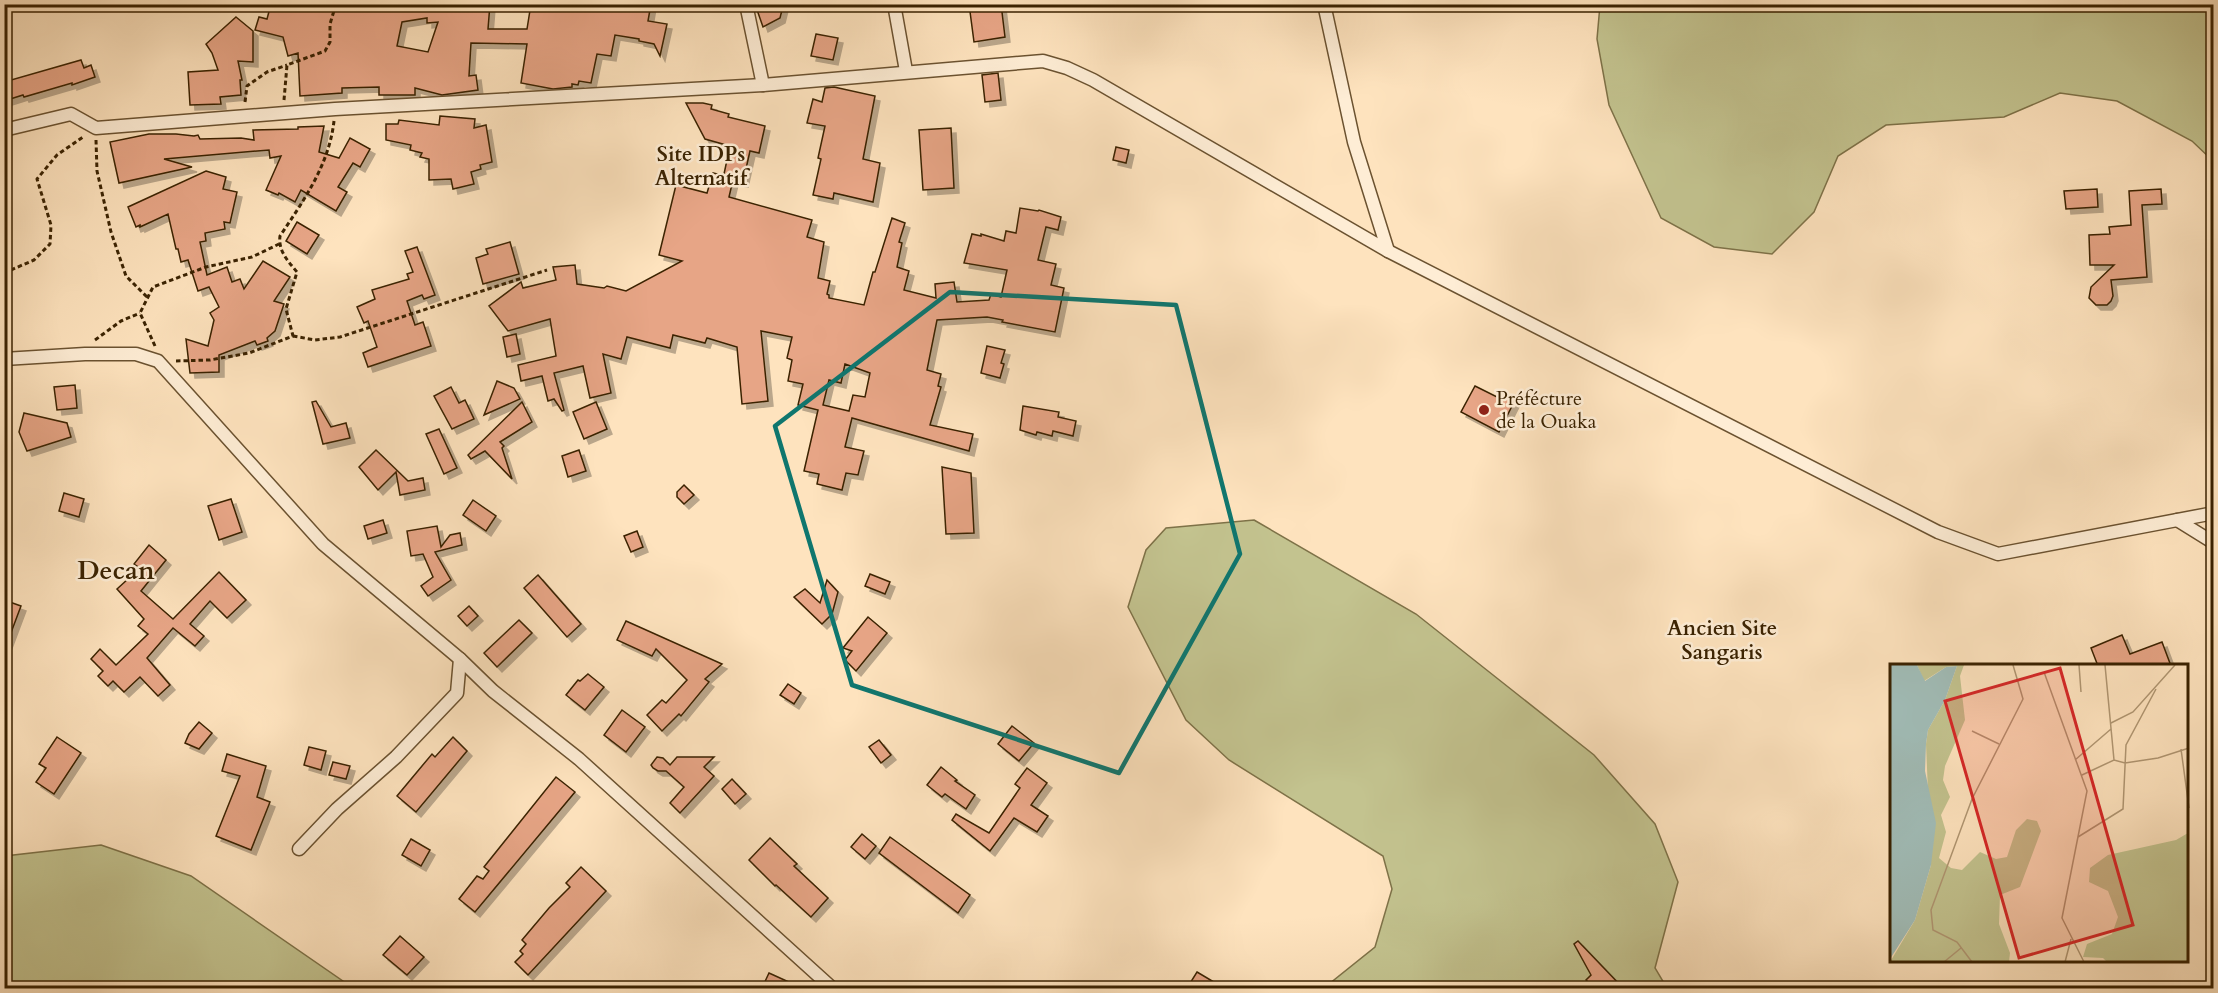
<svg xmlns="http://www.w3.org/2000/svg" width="2218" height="993" viewBox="0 0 2218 993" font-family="Cardo,serif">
	<defs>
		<filter id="shadow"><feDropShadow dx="5" dy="5" stdDeviation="0" flood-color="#0004"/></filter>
	</defs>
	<rect width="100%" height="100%" fill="#fee3be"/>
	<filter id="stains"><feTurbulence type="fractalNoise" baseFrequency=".00333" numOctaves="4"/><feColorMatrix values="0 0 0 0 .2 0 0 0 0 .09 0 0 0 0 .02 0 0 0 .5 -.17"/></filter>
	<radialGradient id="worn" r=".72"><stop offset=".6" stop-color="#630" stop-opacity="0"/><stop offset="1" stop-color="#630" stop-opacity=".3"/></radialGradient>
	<g fill="#c3c38f" stroke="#7e7248" stroke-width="1.5">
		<path d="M1600 5H2213V161L2192 141 2117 101 2060 93 2004 117 1886 125 1838 156 1814 212 1772 254 1714 247 1661 218 1609 105 1597 39Z"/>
		<path d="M1254 520 1416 614 1594 755 1655 824 1678 882 1655 968 1667 988H1324L1375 947 1392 889 1383 856 1229 760 1186 720 1128 607 1146 550 1166 528Z"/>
		<path d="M101 845 191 876 353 988H5V856Z"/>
	</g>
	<g fill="#e7a586" stroke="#3a2201" stroke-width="1.5" fill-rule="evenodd" filter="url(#shadow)">
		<path d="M271 4H387L386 8 401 6 434 8V4H490L488 29H527L531 4H651L648 21 667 24 660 56 654 44 639 41V39L615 35 611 56 597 54 591 83 579 81 578 85 572 84V87L553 89 521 83 527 44 471 43 469 76 476 75 478 90 442 95 415 88V95H379V87L342 88V93L300 96 298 53 288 56 283 37 255 30 259 17 267 19ZM427 18V23L438 22 428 52 397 46 402 22Z"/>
		<path d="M755 4 783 6 780 18 763 27Z"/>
		<path d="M969 4H1001L1005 37 974 42Z"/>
		<path d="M236 17 253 31V62L238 61 242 80H240L241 95 220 97 221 104 190 105 188 72 218 70 212 53 206 44Z"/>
		<path d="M816 34 838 38 833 60 811 56Z"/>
		<path d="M81 60 84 68 91 65 95 77 72 85V83L24 97 23 95 4 101V82Z"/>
		<path d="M998 73 1001 100 985 102 982 75Z"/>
		<path d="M834 87 875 96 863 159 880 163 873 202 834 193 833 199 813 195 821 159 818 158 825 126 807 123 813 99 822 102 825 88Z"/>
		<path d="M686 103H703L712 105 711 109 729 114 728 117 765 126 759 153 750 151 743 182 733 180 729 197 812 220 807 237 824 242 818 278 830 281 827 294 829 295V298L864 305 873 272H875L892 218 905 223 899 242 902 243 897 267 909 271 904 290 936 298 935 284 954 282 957 302 989 300 991 294 1001 297 1007 270 964 263 972 234 981 236V234L1004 241 1006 231 1016 233 1020 208 1038 211 1039 210 1061 217 1058 230 1046 227 1038 260 1056 264 1051 285 1064 288 1055 332 1002 322 1003 320 987 317 937 320 927 370 941 374 938 386 941 387 930 425 973 434 969 451 852 418 845 447 864 451 858 475 846 473 842 490 817 484 819 474 804 471 818 410 798 405 803 384 788 381 792 360 787 358 792 337 761 331 768 401 742 404 737 347 707 338 705 343 673 335 670 348 627 337 621 359 603 354 611 393 590 398 583 366 554 373 564 410 562 411 554 399 548 401 542 376 521 381 518 365 556 356 550 319 508 331 489 306 521 282 523 288 556 280 553 267 575 265 577 284 604 288 607 286 626 291 682 261 659 255 676 185 707 193 713 173 725 176 724 174 730 146 705 139ZM845 364 870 373 865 397 853 395 849 411 823 405 829 380 841 383Z"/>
		<path d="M440 116 475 119 474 128 486 125 492 162 480 165 481 169 471 172 474 184 453 189 451 179 429 180V159L420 157 422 153 410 150 411 145 386 140V124H398L399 120 439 125Z"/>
		<path d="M324 126 319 152 339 158 350 138 370 149 360 167 353 163 338 187 347 192 336 211 301 190 295 202 279 193 278 195 266 190 281 156 270 158 269 150 164 159 192 167 119 183 110 142 149 134H176L194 136 198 135 200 139 241 138 254 140 253 130 298 129V127Z"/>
		<path d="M951 128 954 188 923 190 919 130Z"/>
		<path d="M1116 147 1129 150 1126 163 1113 160Z"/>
		<path d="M206 171 226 177 223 189 237 192 230 223 224 222 225 229 205 233 206 241 200 242 207 275 227 267 232 282 240 279 244 289 263 261 290 277 274 301 284 304 275 331 267 338 268 341 257 345 255 341 219 355V372L190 373 186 339 208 346 214 320 210 313 219 307 209 287 198 291 188 260 181 262 178 249H176L168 214 140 227V225L136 227 128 207Z"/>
		<path d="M2097 189 2098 207 2066 209 2064 191Z"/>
		<path d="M2161 189 2162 204 2142 205 2147 277 2111 280 2113 296 2111 301 2107 305H2096L2089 298 2091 287 2114 265H2090L2089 235 2110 234 2109 227 2131 225 2129 191Z"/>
		<path d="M297 222 319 235 307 254 286 241Z"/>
		<path d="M510 242 519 274 483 284 476 258 488 254 486 249Z"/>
		<path d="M417 247 435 295 424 299 422 295 407 301 415 325 423 322 431 346 368 367 363 353 377 347 368 321 364 323 357 307 375 299 372 290 409 279 407 274 413 272 405 251Z"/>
		<path d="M516 334 520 354 507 357 503 337Z"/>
		<path d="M987 346 1005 350 1001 363 1004 364 1000 378 981 373Z"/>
		<path d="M497 381 514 388 520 399 484 415Z"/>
		<path d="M75 385 77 408 57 410 54 387Z"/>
		<path d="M1475 386 1497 397 1500 392 1515 400 1499 432 1461 412Z"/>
		<path d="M451 387 459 403 465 400 474 419 452 429 434 396Z"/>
		<path d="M316 401 331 427 346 423 350 438 323 444 312 402Z"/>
		<path d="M522 402 532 422 500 442 504 446 502 448 512 479 485 451 471 459 468 455Z"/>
		<path d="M596 402 607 429 584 439 573 412Z"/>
		<path d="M1023 406 1059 412 1058 417 1076 421 1073 436 1053 431 1052 436 1037 432 1036 435 1020 430Z"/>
		<path d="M24 413 67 423 71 437 27 451 19 432Z"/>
		<path d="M439 429 457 468 444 474 426 434Z"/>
		<path d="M376 450 408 481 423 478 425 490 400 495 396 472 378 490 359 467Z"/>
		<path d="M579 450 586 471 568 477 562 456Z"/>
		<path d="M942 467 971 473 974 533 946 534Z"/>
		<path d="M684 485 694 495 684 504 677 497V492Z"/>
		<path d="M64 493 84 499 79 517 59 511Z"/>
		<path d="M231 499 242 532 219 540 208 506Z"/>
		<path d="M473 500 496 516 486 531 463 515Z"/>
		<path d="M383 520 387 533 368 539 364 526Z"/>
		<path d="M437 526 441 547 450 535 460 533 462 545 435 552 451 580 428 596 421 586 433 577 423 554 411 556 407 531Z"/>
		<path d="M637 531 643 547 631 552 624 536Z"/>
		<path d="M149 545 166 560 141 591 173 619 219 572 246 600 227 618 210 601 190 624 204 636 195 646 173 628 147 658 170 685 158 696 140 677 124 692 113 681 108 686 98 676 103 671 91 659 100 649 116 665 148 634 138 626 144 619 117 589 140 568 134 564Z"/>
		<path d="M870 574 890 582 885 594 865 586Z"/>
		<path d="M538 575 581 624 567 637 524 588Z"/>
		<path d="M827 580 838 592 832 614 822 624 794 597 805 589 820 603Z"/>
		<path d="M4 600 21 606 6 646H4Z"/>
		<path d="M469 606 478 616 467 626 458 616Z"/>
		<path d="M868 617 887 633 856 671 845 660 852 651 843 648Z"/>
		<path d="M519 620 532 633 497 667 484 653Z"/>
		<path d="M626 621 722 664 705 679 709 682 681 716 679 714 662 731 647 715 662 700 666 703 687 680 656 649 652 656 617 640Z"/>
		<path d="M2122 635 2130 654 2162 642 2171 666H2098L2091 648Z"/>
		<path d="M588 674 604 687 585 710 566 695 578 680 580 681Z"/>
		<path d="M788 684 801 693 794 704 780 695Z"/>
		<path d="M622 710 645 727 626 752 604 735Z"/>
		<path d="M199 722 212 733 199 749 185 743 189 734Z"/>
		<path d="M1012 726 1034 743 1019 761 998 744Z"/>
		<path d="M57 737 81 753 54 794 36 782 46 768 39 764Z"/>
		<path d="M453 737 467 751 416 812 397 796 432 754 435 757Z"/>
		<path d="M879 740 891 755 881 763 869 747Z"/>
		<path d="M309 747 326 751 321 770 304 765Z"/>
		<path d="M227 754 266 766 257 797 270 802 251 850 216 836 240 776 222 771Z"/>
		<path d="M657 757 663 758 670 765 677 757H714L704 767 714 776 680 813 670 803 684 787 666 771H658L653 768 651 765Z"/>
		<path d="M333 762 350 766 346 779 329 775Z"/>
		<path d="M941 767 957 780 955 781 975 795 966 809 945 794 942 797 927 785Z"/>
		<path d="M1027 768 1047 783 1031 805 1048 816 1037 832 1014 818 990 851 952 820 956 814 989 833 1020 788 1015 784Z"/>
		<path d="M556 777 575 792 475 912 459 899 477 876 483 879 489 871 484 867Z"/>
		<path d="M732 779 746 794 735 804 722 789Z"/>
		<path d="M862 834 876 846 865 859 851 847Z"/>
		<path d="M890 837 970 895 958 913 879 853Z"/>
		<path d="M770 838 797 864 794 866 828 898 811 917 776 885 775 886 749 860Z"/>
		<path d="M411 839 430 850 421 866 402 855Z"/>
		<path d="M581 867 606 891 528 975 515 962 523 954 520 951 526 944 522 940 549 908 570 887 566 883Z"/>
		<path d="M400 936 424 957 407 975 383 955Z"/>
		<path d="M1578 941 1623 988H1595L1586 980 1591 975 1574 944Z"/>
		<path d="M1197 972 1224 988H1187Z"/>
		<path d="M769 973 802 988H762Z"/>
	</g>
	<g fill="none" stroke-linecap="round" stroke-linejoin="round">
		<defs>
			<g id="minor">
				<path d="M746 4 763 85"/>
				<path d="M894 4 906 71"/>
				<path d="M1324 4 1354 142 1388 251"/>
				<path d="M4 130 71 114 96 128 335 109 763 85 1043 61 1067 68 1093 80 1388 251 1938 532 1998 554 2214 513"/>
				<path d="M4 359 85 354H136L158 361 323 544 460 659 493 691 579 759 832 988"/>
				<path d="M2177 520 2214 543"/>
				<path d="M299 849 337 809 396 757 457 693 460 659"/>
			</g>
		</defs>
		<use href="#minor" stroke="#6b5230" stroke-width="15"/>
		<g stroke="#3a2201" stroke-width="3" stroke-dasharray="4.5 3" stroke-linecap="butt">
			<path d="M284 100 287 65 325 51 330 42V24L336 4"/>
			<path d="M245 102 247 86 267 72 287 65"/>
			<path d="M96 140 97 171 111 232 126 276 147 297"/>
			<path d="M4 273 34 260 50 244 51 225 37 179 57 155 83 137"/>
			<path d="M293 336 315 340 340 337 547 270"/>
			<path d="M95 340 121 321 140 313"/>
			<path d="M155 346 140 313 153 287 206 267 252 257 279 244"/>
			<path d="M176 361 210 360 249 353 293 336 286 309 297 272C288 261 278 251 280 236 304 200 329 165 334 121"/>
		</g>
		<use href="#minor" stroke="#feedd5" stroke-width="12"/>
	</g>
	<path fill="none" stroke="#0f766e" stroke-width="4.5" stroke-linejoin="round" d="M950 292 1176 305 1240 554 1119 773 852 685 775 426Z"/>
	<circle fill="#8f2418" stroke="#feedd5" stroke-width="2" cx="1484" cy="410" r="6"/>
	<g text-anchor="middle" stroke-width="5" stroke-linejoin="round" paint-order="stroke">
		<g font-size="20" fill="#3a2201" stroke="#feedd5" text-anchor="start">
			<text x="1496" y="405">Préfécture<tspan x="1496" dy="23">de la Ouaka</tspan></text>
		</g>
		<g font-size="21" font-weight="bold" fill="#3a2201" stroke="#feedd5">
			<text x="701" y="161">Site IDPs<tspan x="701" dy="24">Alternatif</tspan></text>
			<text x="1722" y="635">Ancien Site<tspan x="1722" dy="24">Sangaris</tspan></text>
		</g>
		<g font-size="26" font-weight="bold" fill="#3a2201" stroke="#feedd5">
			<text x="116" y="579">Decan</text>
		</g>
	</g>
	<g transform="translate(1890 664)">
		<rect width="298" height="298" fill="#fee3be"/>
		<path d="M27 1H74L70 12 75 56 55 102 53 116 60 133 51 151 56 168 49 194 61 204 72 206 90 188 106 195 117 193 126 166 137 155 147 157 151 167 130 223 110 231 109 260 120 289 119 298H0L25 256 41 201 36 80 38 66 55 36 67 2 56 3 34 17ZM298 169V298H217L213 294 193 293 197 280 222 270 228 253 218 227 199 218 200 204 218 191 286 176Z" fill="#c3c38f"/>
		<path d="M0 1H27L35 17 56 3 67 2 55 36 38 66 36 80 35 107 46 159 41 201 25 256 0 295Z" fill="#a1bdb8"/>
		<path fill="none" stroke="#b09672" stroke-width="1.5" d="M189 1 191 28M215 1 224 96M154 8 197 127 172 254 194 298M221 59 243 48 285 1M82 67 109 80M291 85 299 144M185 96 221 65M192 111 224 96 235 99 268 94 299 84M188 173 233 145 236 81 266 25M54 298 71 284M82 298 67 278 43 266 41 246 82 135 133 35 123 1M175 298 181 275"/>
		<path fill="#d62828" fill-opacity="0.15" stroke="#d62828" stroke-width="3" d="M170 4 243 261 129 294 55 37Z"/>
		<rect width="298" height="298" fill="none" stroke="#3a2201" stroke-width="3"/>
	</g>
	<rect width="2218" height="993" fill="none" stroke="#fee3be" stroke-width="24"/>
	<rect x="6" y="6" width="2206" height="981" fill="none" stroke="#3a2201" stroke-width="3"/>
	<rect x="12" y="12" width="2194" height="969" fill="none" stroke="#3a2201" stroke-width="1.5"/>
	<rect width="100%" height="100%" filter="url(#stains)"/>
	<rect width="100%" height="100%" fill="url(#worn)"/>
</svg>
